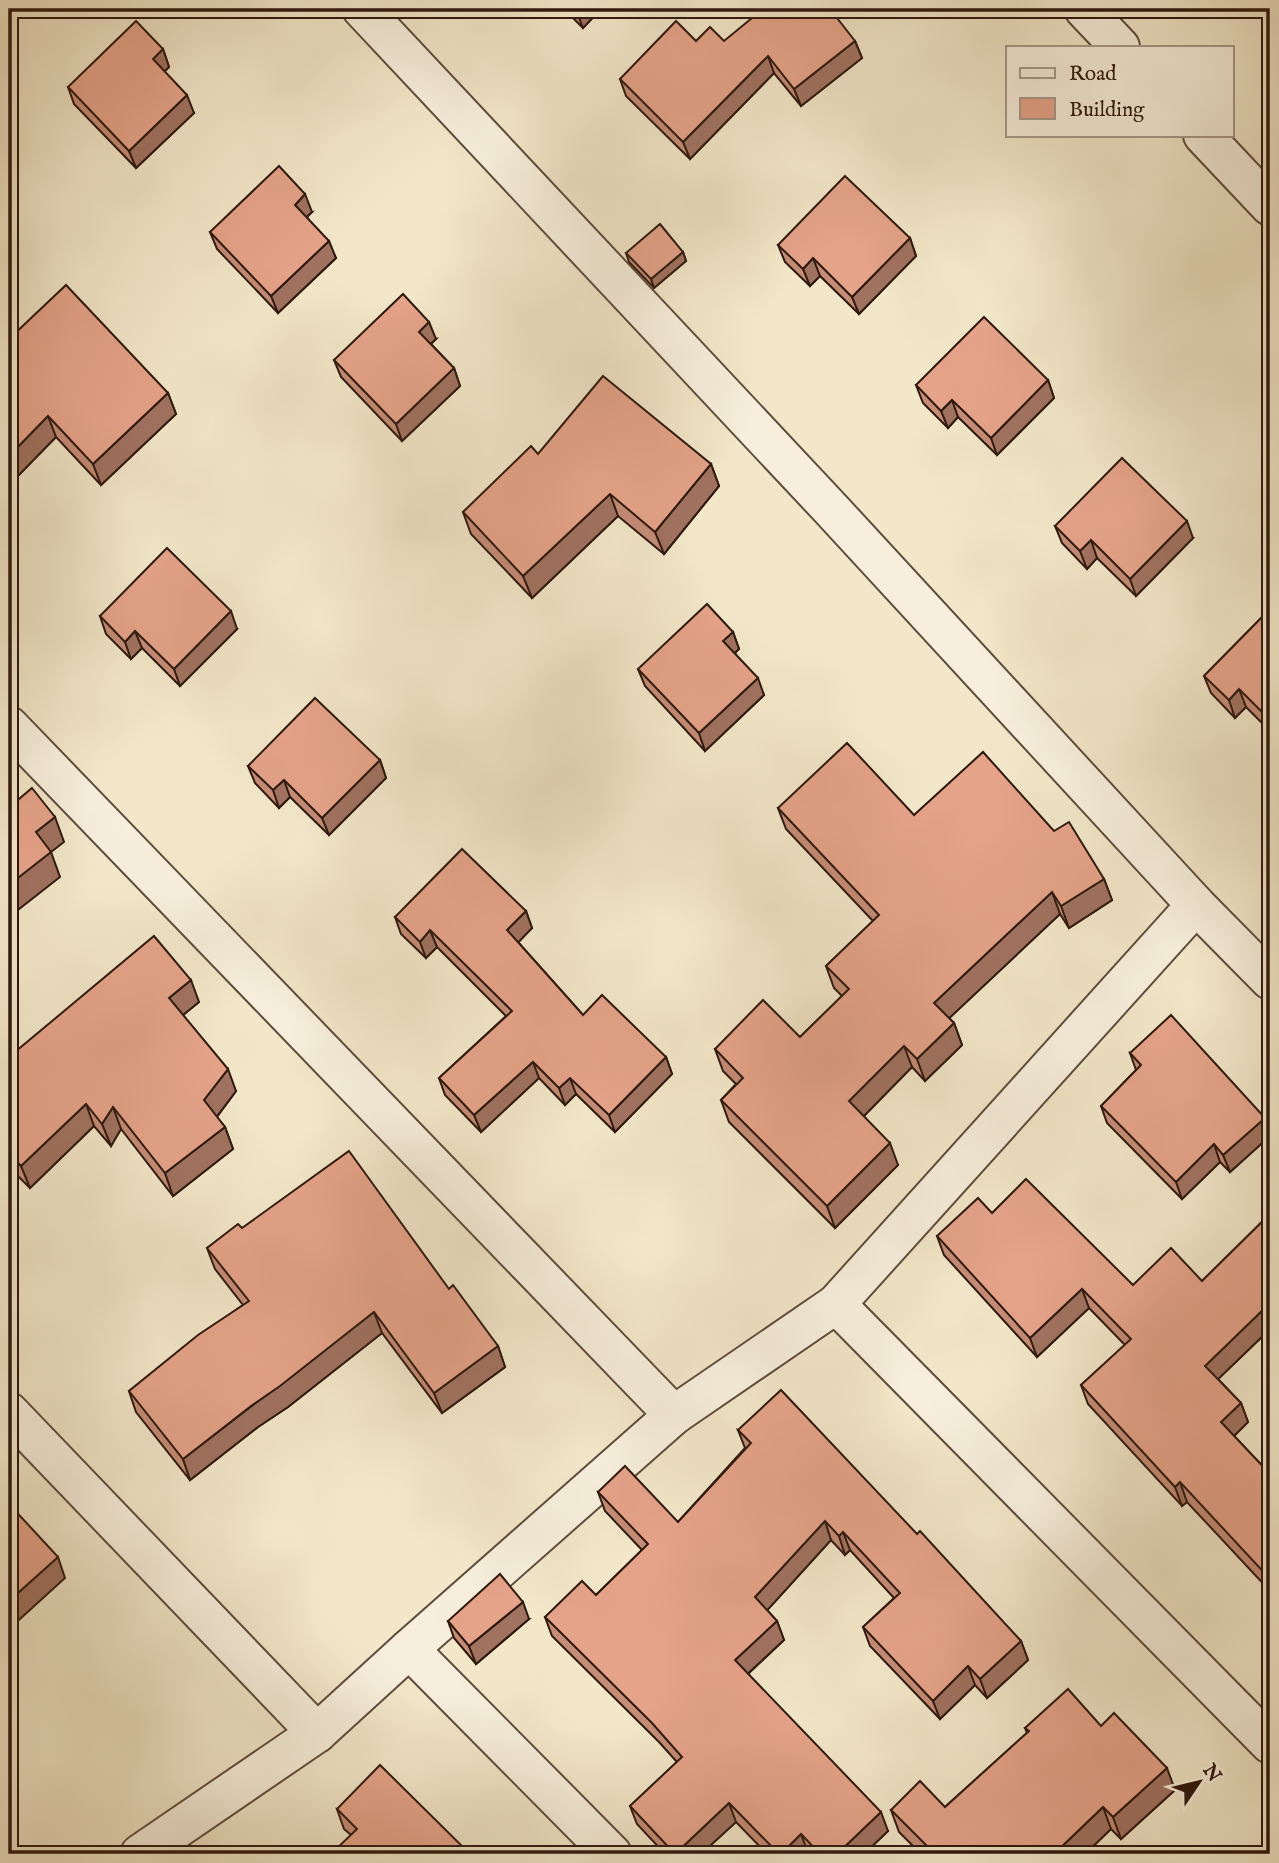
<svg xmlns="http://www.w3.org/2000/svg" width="1279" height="1863" viewBox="0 0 1279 1863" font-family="'IM FELL English',serif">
	<rect width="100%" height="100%" fill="#f2e7c9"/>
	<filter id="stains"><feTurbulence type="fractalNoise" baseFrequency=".00286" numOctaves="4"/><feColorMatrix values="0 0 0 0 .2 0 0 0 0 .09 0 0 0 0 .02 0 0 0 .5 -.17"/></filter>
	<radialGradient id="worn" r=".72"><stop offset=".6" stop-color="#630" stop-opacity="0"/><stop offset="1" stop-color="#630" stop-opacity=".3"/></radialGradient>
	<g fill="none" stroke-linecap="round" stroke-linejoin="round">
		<defs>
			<g id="minor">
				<path d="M362 9 830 508 1196 905 1270 980"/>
				<path d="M1084 9 1120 47"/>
				<path d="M1203 135 1270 206"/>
				<path d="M9 726 674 1415 409 1649 317 1733 140 1854"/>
				<path d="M836 1304 1270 1744"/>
				<path d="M9 1412 317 1733"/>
				<path d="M674 1415 836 1304 1196 905"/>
				<path d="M409 1649 612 1854"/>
			</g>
		</defs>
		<use href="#minor" stroke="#5f4c3d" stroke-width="42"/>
		<use href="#minor" stroke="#f7efdc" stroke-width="38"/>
	</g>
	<g fill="#c58c76" stroke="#2e180e" stroke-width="2">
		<path d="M564 9H601L583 28Z"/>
		<path d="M696 41H855L862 58 801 106 774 73 690 159 626 96 620 79Z"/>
		<path d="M163 49 169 67 164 72 194 113 136 168 74 104 68 87Z"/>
		<path d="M312 212 307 217 336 258 278 313 217 249 210 232Z"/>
		<path d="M910 238 916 256 859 314 820 276 810 286 785 262 778 245Z"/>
		<path d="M683 252 686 261 654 288 629 262 626 253Z"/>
		<path d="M9 339 168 393 176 414 101 485 56 437 9 485Z"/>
		<path d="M436 339 431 344 454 368 460 386 402 441 341 377 334 360Z"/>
		<path d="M1048 380 1054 398 997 455 958 417 948 428 923 403 916 385Z"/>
		<path d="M538 454 711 464 719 486 664 554 618 516 532 598 471 534 463 512Z"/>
		<path d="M1055 526 1193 538 1136 596 1097 558 1087 569 1062 543Z"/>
		<path d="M1270 609V731L1246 707 1235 718 1211 693 1204 676Z"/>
		<path d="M100 616 237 629 180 686 142 648 131 659 106 634Z"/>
		<path d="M733 632 739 649 735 653 764 695 705 751 645 686 638 669Z"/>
		<path d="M380 760 386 778 329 835 290 797 279 808 255 783 248 766Z"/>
		<path d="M778 808 914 815 1054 831 1104 879 1112 900 1069 928 1060 914 949 1018 954 1023 962 1045 925 1081 912 1067 864 1116 898 1165 835 1228 729 1122 721 1100 736 1084 723 1071 715 1049 800 1037 842 996 834 988 826 966 873 921 786 829Z"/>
		<path d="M526 911 532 928 518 942 583 1015 666 1057 672 1074 615 1132 576 1094 565 1105 539 1078 481 1132 445 1095 439 1078 506 1016 437 947 426 958 401 934 395 917Z"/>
		<path d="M199 1002 183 1015 236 1091 217 1117 225 1127 233 1149 173 1196 121 1129 111 1146 94 1126 30 1188 16 1174 9 1180V1057Z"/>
		<path d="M1130 1053 1265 1118 1270 1136 1230 1172 1220 1162 1182 1199 1107 1123 1101 1106 1136 1070Z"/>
		<path d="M992 1213 1133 1285 1202 1281 1270 1214V1329L1218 1379 1241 1403 1248 1422 1234 1436 1270 1474V1591L1187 1502 1182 1506 1088 1404 1081 1385 1125 1345 1089 1308 1037 1357 944 1255 937 1236Z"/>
		<path d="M242 1228 449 1289 498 1346 505 1367 442 1413 382 1333 288 1407 258 1427 190 1480 136 1412 129 1391 243 1305 215 1269 207 1248Z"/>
		<path d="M738 1430 917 1534 1021 1641 1028 1660 987 1698 975 1685 940 1719 870 1646 863 1627 894 1598 850 1550 845 1555 831 1540 767 1610 777 1621 784 1640 748 1674 888 1831 864 1854H809L808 1853 807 1854H767L736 1822 701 1854H665L637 1824 630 1806 677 1762 659 1742 552 1636 545 1617 596 1595 642 1550 605 1511 598 1492 678 1522 745 1448Z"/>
		<path d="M529 1619 476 1664 454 1638 448 1621Z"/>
		<path d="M1101 1726 1175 1790 1121 1839 1111 1829 1085 1854H921L899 1832 891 1810 945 1807 1027 1733 1025 1728Z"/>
		<path d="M337 1809 470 1854 351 1835 344 1829Z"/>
	</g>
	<g fill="#a07260" stroke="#2e180e" stroke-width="2">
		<path d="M578 9H601L583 28 576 10Z"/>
		<path d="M855 41 862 58 801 106 794 89Z"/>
		<path d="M163 49 169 67 159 77 153 59Z"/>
		<path d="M768 56 774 73 690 159 683 142Z"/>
		<path d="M187 95 194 113 136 168 129 151Z"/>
		<path d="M305 194 312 212 301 222 295 205Z"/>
		<path d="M910 238 916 256 859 314 852 297Z"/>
		<path d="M329 241 336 258 278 313 271 296Z"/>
		<path d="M683 252 686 261 654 288 651 279Z"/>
		<path d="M813 258 820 276 810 286 803 269Z"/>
		<path d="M429 322 436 339 425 349 419 332Z"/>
		<path d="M454 368 460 386 402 441 396 424Z"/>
		<path d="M1048 380 1054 398 997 455 991 438Z"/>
		<path d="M168 393 176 414 101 485 93 464Z"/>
		<path d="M952 400 958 417 948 428 941 411Z"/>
		<path d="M48 416 56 437 9 485V456Z"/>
		<path d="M711 464 719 486 664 554 655 532Z"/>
		<path d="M610 494 618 516 532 598 523 576Z"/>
		<path d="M1187 521 1193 538 1136 596 1130 579Z"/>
		<path d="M1091 540 1097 558 1087 569 1080 551Z"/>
		<path d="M231 611 237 629 180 686 174 669Z"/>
		<path d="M135 631 142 648 131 659 125 642Z"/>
		<path d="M733 632 739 649 729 658 723 641Z"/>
		<path d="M758 678 764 695 705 751 699 733Z"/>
		<path d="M1239 689 1246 707 1235 718 1229 700Z"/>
		<path d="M380 760 386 778 329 835 322 818Z"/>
		<path d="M284 780 290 797 279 808 273 790Z"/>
		<path d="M55 817 64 842 51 852 60 877 9 917V885L36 832Z"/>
		<path d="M1104 879 1112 900 1069 928 1061 906Z"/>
		<path d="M1052 892 1060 914 942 1025 934 1003Z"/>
		<path d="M526 911 532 928 514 947 507 930Z"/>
		<path d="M430 930 437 947 426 958 420 942Z"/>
		<path d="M191 980 199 1002 177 1020 169 998Z"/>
		<path d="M954 1023 962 1045 925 1081 917 1059Z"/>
		<path d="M904 1046 912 1067 857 1123 849 1101Z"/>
		<path d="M666 1057 672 1074 615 1132 609 1115Z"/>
		<path d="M533 1062 539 1078 481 1132 474 1115Z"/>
		<path d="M228 1069 236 1091 212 1123 204 1100Z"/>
		<path d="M570 1078 576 1094 565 1105 559 1088Z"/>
		<path d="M86 1104 94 1126 30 1188 21 1166Z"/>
		<path d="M113 1107 121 1129 111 1146 102 1124Z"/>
		<path d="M1265 1118 1270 1136 1230 1172 1223 1155Z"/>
		<path d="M225 1127 233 1149 173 1196 165 1173Z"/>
		<path d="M890 1143 898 1165 835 1228 827 1206Z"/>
		<path d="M1214 1144 1220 1162 1182 1199 1176 1182Z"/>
		<path d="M9 1155 16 1174 9 1180Z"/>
		<path d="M1082 1289 1089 1308 1037 1357 1030 1338Z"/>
		<path d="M1270 1303V1329L1212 1385 1205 1366Z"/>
		<path d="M374 1312 382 1333 288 1407 258 1427 190 1480 183 1459Z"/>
		<path d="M498 1346 505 1367 442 1413 434 1393Z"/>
		<path d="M1241 1403 1248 1422 1228 1442 1221 1422Z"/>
		<path d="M1180 1482 1187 1502 1182 1506 1175 1487Z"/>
		<path d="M825 1521 831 1540 762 1616 755 1597Z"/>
		<path d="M843 1532 850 1550 845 1555 839 1536Z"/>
		<path d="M58 1557 65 1578 9 1629V1601Z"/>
		<path d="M523 1602 529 1619 476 1664 469 1646Z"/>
		<path d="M777 1621 784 1640 742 1679 735 1660Z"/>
		<path d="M1021 1641 1028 1660 987 1698 980 1679Z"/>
		<path d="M968 1666 975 1685 940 1719 933 1701Z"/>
		<path d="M1167 1768 1175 1790 1121 1839 1113 1817Z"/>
		<path d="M729 1803 736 1822 701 1854H675Z"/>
		<path d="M1103 1807 1111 1829 1085 1854H1054Z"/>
		<path d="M881 1812 888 1831 864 1854H837Z"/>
		<path d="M801 1834 808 1853 807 1854H781Z"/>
	</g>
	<g fill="#e5a389" stroke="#2e180e" stroke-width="2">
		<path d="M763 9H830L855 41 794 89 768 56 683 142 620 79 676 21 696 41 710 27 724 41Z"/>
		<path d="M136 21 163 49 153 59 187 95 129 151 68 87Z"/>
		<path d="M279 166 305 194 295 205 329 241 271 296 210 232Z"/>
		<path d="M845 176 910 238 852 297 813 258 803 269 778 245Z"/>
		<path d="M660 224 683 252 651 279 626 253Z"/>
		<path d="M66 285 168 393 93 464 48 416 9 456V339Z"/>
		<path d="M403 294 429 322 419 332 454 368 396 424 334 360Z"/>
		<path d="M984 317 1048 380 991 438 952 400 941 411 916 385Z"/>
		<path d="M603 376 711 464 655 532 610 494 523 576 463 512 531 446 538 454Z"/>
		<path d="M1122 458 1187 521 1130 579 1091 540 1080 551 1055 526Z"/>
		<path d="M167 548 231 611 174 669 135 631 125 642 100 616Z"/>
		<path d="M707 604 733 632 723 641 758 678 699 733 638 669Z"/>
		<path d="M1270 609V720L1239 689 1229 700 1204 676Z"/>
		<path d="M315 698 380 760 322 818 284 780 273 790 248 766Z"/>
		<path d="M847 743 914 815 983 752 1054 831 1069 822 1104 879 1061 906 1052 892 934 1003 954 1023 917 1059 904 1046 849 1101 890 1143 827 1206 721 1100 743 1078 715 1049 763 1000 800 1037 849 989 826 966 879 915 778 808Z"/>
		<path d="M32 788 55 817 36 832 51 852 9 885V799L13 804Z"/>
		<path d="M462 849 526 911 507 930 583 1015 602 995 666 1057 609 1115 570 1078 559 1088 533 1062 474 1115 439 1078 512 1011 430 930 420 942 395 917Z"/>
		<path d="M154 936 191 980 169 998 228 1069 204 1100 225 1127 165 1173 113 1107 102 1124 86 1104 21 1166 9 1153V1057Z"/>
		<path d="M1171 1015 1265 1118 1223 1155 1214 1144 1176 1182 1101 1106 1141 1065 1130 1053Z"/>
		<path d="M349 1151 449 1289 453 1285 498 1346 434 1393 374 1312 280 1386 251 1406 183 1459 129 1391 198 1335 249 1301 207 1248 238 1224 242 1228Z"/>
		<path d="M1026 1179 1133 1285 1171 1248 1202 1281 1270 1214V1303L1205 1366 1241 1403 1221 1422 1270 1474V1579L1180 1482 1175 1487 1081 1385 1131 1339 1082 1289 1030 1338 937 1236 978 1198 992 1213Z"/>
		<path d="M781 1390 917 1534 920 1531 1021 1641 980 1679 968 1666 933 1701 863 1627 900 1593 843 1532 839 1536 825 1521 755 1597 777 1621 735 1660 881 1812 837 1854H820L801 1834 781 1854H779L729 1803 675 1854 630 1806 682 1757 652 1723 545 1617 582 1581 596 1595 648 1544 598 1492 625 1466 678 1522 751 1443 738 1430Z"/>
		<path d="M9 1504 58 1557 9 1601Z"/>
		<path d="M500 1574 523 1602 469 1646 448 1621Z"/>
		<path d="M1068 1689 1101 1726 1114 1713 1167 1768 1113 1817 1103 1807 1054 1854H935L891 1810 920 1781 945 1807 1029 1731 1025 1728Z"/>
		<path d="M380 1765 470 1854H331L357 1829 337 1809Z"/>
	</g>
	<rect width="1279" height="1863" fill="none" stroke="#f2e7c9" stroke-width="35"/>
	<rect x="10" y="10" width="1258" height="1842" fill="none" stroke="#2e180e" stroke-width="3.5"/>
	<rect x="18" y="18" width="1244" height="1828" fill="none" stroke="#2e180e" stroke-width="2"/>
	<rect x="1006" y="46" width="228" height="91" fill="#f7efdc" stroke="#a7998a" stroke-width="2"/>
	<rect x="1020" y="68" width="35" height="10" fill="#f7efdc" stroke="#a7998a" stroke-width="2"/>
	<text x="1069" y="80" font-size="21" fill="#2e180e">Road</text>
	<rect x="1020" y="98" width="35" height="21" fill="#e5a389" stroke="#a7998a" stroke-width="2"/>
	<text x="1069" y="116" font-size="21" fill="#2e180e">Building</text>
	<g transform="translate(1199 1782) rotate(55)" stroke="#f7efdc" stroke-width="5" paint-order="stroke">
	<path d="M0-5L12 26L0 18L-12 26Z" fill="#2e180e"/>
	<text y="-10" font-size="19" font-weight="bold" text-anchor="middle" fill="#2e180e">N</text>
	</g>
	<rect width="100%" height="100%" filter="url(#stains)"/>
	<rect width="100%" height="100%" fill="url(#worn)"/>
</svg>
